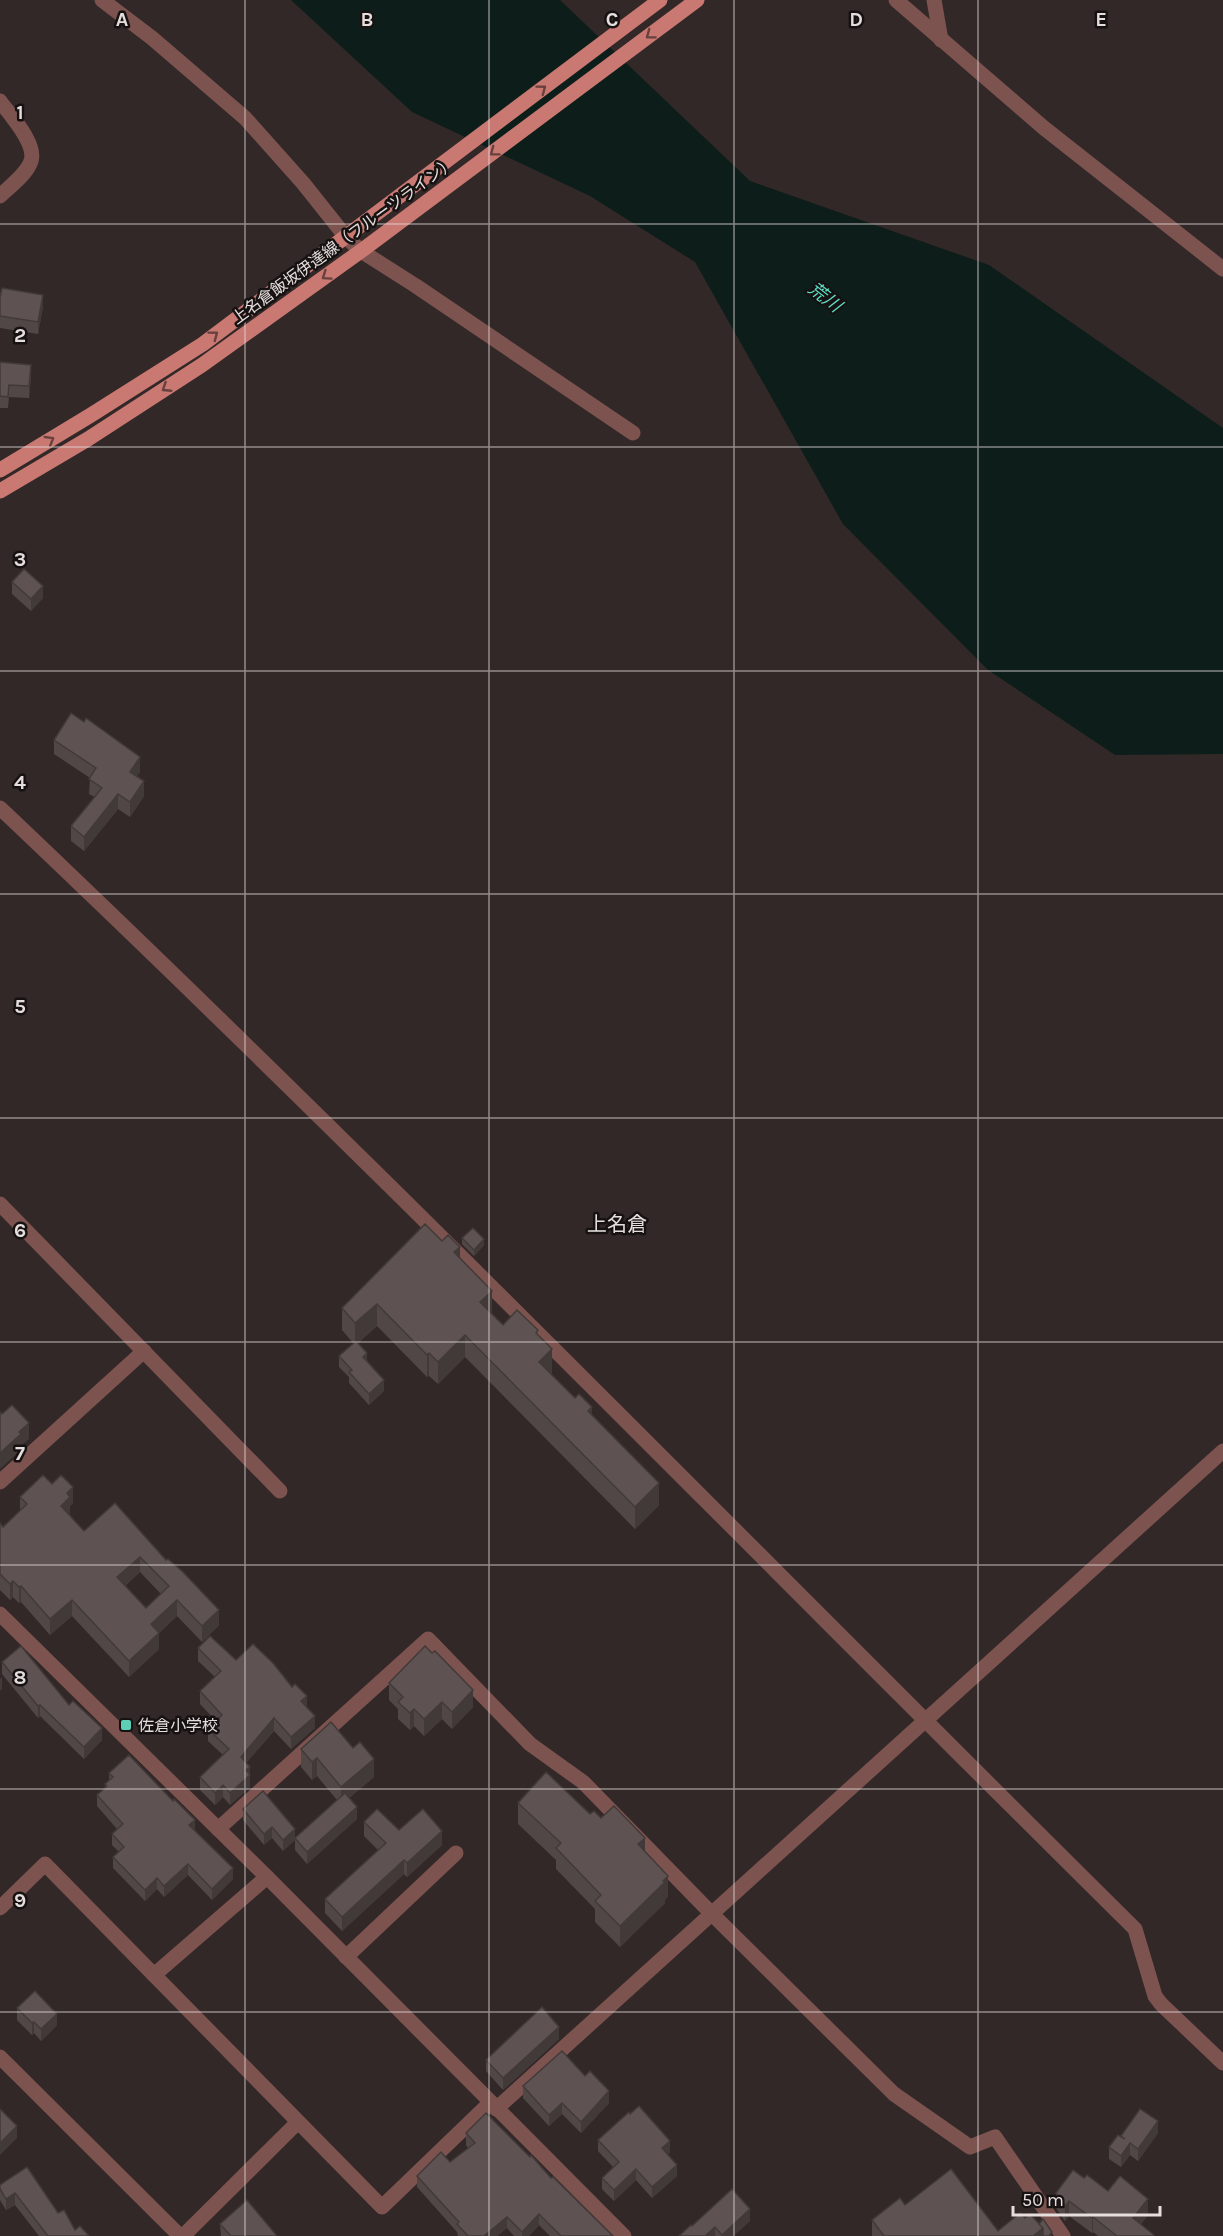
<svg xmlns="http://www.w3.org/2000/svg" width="1223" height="2236" viewBox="0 0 1223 2236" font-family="Karla,'Noto Sans JP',sans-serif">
	<rect width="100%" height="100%" fill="#322827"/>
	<path fill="#0d1e1a" d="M291 0H560L750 181 989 265 1223 428V754L1115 755 988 670 843 524 695 262 590 196 412 112Z"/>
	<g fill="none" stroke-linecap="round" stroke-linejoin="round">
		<g stroke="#7c534f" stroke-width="15">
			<path d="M102 0 152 38 245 118 303 183 346 237 361 251 416 286 633 433"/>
			<path d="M896 0 1044 128 1223 269"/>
			<path d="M934 0 941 40"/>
			<path d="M0 101C10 115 37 144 31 161 27 174 10 186 0 196"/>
			<path d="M0 808C386 1174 757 1555 1135 1929L1155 1996 1161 2004 1223 2063"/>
			<path d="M0 1204 280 1491"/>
			<path d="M0 1482 144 1351"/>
			<path d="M218 1829 428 1639 530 1744 583 1782 712 1914 894 2094 970 2147 995 2137 1063 2236"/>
			<path d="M0 1908 45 1864 382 2207 490 2103"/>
			<path d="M346 1957 456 1853"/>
			<path d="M154 1975 267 1877"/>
			<path d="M0 2057 180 2236"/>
			<path d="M496 2109 1223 1451"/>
			<path d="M183 2236 298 2122"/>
		</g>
		<path stroke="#7c534f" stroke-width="15" d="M0 1614 267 1877 624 2236"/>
		<g stroke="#ca7872" stroke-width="15">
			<path d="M0 470 91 415 203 344 660 0"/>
			<path d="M0 491 88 439 202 365 361 251 697 0"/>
		</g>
	</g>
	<g fill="#514747" fill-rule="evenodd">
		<path d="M0 297 43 307 38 334 0 328Z"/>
		<path d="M0 362 31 377 29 398 9 397 8 408H0Z"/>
		<path d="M12 582 43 598 31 611 12 594Z"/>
		<path d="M54 740 140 772 137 776 144 796 130 817 118 809 84 851 71 841V826L95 797 89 794 90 778 54 754Z"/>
		<path d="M462 1238 484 1245 474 1256 462 1244Z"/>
		<path d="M460 1258 491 1314 503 1325 538 1335 552 1372 551 1374 592 1416 659 1505 635 1529 465 1357 438 1384 429 1376 427 1377 377 1326 358 1343 384 1391 369 1405 349 1383V1377L339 1367V1356L353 1343 342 1330V1308Z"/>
		<path d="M52 1484 73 1503 70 1506V1513L69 1514 84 1531 115 1503 219 1625 202 1642 177 1616 159 1633V1649L129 1677 72 1616 50 1635 21 1602 19 1603 13 1597 10 1600 0 1590V1523L3 1527 20 1511V1497ZM140 1572 161 1594 146 1608 125 1586Z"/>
		<path d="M198 1648 236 1660 307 1708 315 1728 291 1749 274 1731 246 1763 250 1767V1787L230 1805 223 1797 215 1805 200 1790V1777L223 1755 208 1741V1729L216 1721 200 1704V1691L215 1677 198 1661Z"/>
		<path d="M2 1662 69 1705 102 1740 84 1759 40 1716 38 1718 2 1674Z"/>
		<path d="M389 1683 473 1707 452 1729 442 1719 424 1736 414 1726 410 1730 398 1719V1709L389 1700Z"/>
		<path d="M301 1749 374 1777 349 1798 357 1819 307 1864 295 1850V1840L283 1851 272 1838 264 1845 243 1820V1809L295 1838 337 1800 317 1776 312 1780 301 1767Z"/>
		<path d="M109 1773 195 1830 233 1879 212 1900 188 1875 164 1897 157 1889 145 1901 113 1868V1857L119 1852 112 1845V1834L117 1829 97 1806V1795L105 1788V1784L109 1780Z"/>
		<path d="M518 1803 590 1814 601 1818 645 1851 668 1896 665 1900V1903L620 1947 595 1922V1909L556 1869V1860L518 1824Z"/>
		<path d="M364 1822 399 1830 442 1845 407 1877 404 1874 342 1931 325 1913V1899L378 1850 364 1836Z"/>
		<path d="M17 2008 57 2025 41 2041 34 2033 32 2035 17 2020Z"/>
		<path d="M559 2039 503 2090 486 2071V2060Z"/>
		<path d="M523 2086 609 2103 581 2133 562 2114 549 2126 523 2098Z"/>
		<path d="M466 2133 551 2178 613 2236H550L539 2225 529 2236H514L507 2228 497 2236H458L457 2232 417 2187V2176L450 2162 468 2148 466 2145Z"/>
		<path d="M1158 2133 1138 2161 1130 2155 1121 2167 1109 2159V2147L1121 2137Z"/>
		<path d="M598 2140 670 2152 668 2154 677 2176 652 2198 636 2180 614 2201 602 2189V2178L613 2167 598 2151Z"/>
		<path d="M1084 2178 1148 2215 1141 2224 1154 2236H1098L1093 2232 1092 2233 1069 2216 1065 2221 1056 2208V2193Z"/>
		<path d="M0 2185 58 2213 75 2230 89 2236H39L15 2205 6 2210 0 2200Z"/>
		<path d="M905 2205 998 2231 1025 2218 1039 2224 1052 2236H872V2220Z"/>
		<path d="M750 2221 733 2236H679L692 2226Z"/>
		<path d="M220 2224 277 2236H221Z"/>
	</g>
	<g fill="#423a39">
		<path d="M43 295V307L38 334V322Z"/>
		<path d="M31 365V377L29 398V386Z"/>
		<path d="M43 586V598L31 611V599Z"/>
		<path d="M140 757V772L130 786V772Z"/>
		<path d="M144 781V796L130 817V802Z"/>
		<path d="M118 794V809L84 851V837Z"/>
		<path d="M484 1239V1245L474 1256V1250Z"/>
		<path d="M460 1247V1269L454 1252Z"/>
		<path d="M492 1291V1313L480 1325V1302Z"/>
		<path d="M377 1304V1326L355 1345V1323Z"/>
		<path d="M465 1335V1357L438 1384V1362Z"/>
		<path d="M552 1349V1372L539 1385V1362Z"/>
		<path d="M367 1353V1364L363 1357Z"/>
		<path d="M429 1353V1376L427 1377V1355Z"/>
		<path d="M384 1380V1391L369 1405V1394Z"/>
		<path d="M592 1407V1429L588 1411Z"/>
		<path d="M29 1423V1439L21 1446V1450L0 1469V1453L19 1432Z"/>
		<path d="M659 1483V1505L635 1529V1507Z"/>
		<path d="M73 1487V1503L70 1506V1513L61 1522V1506L67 1493Z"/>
		<path d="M140 1557V1572L117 1593V1577Z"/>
		<path d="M13 1581V1597L10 1600V1584Z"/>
		<path d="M21 1586V1602L19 1603V1587Z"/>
		<path d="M72 1600V1616L50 1635V1619Z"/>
		<path d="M177 1600V1616L151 1640V1624Z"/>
		<path d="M219 1610V1625L202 1642V1626Z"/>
		<path d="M159 1633V1649L129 1677V1661Z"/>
		<path d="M2 1677V1689L0 1691V1679Z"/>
		<path d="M473 1690V1707L452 1729V1712Z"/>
		<path d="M307 1696V1708L301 1701Z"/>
		<path d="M442 1702V1719L424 1736V1719Z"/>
		<path d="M40 1705V1716L38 1718V1706Z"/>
		<path d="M414 1709V1726L410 1730V1713Z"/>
		<path d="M315 1716V1728L291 1749V1737Z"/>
		<path d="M274 1718V1731L241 1769V1757Z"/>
		<path d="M102 1728V1740L84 1759V1747Z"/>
		<path d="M317 1758V1776L312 1780V1762Z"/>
		<path d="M374 1759V1777L341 1804V1787Z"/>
		<path d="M250 1767V1787L230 1805V1793L246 1770Z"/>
		<path d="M223 1785V1797L215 1805V1793Z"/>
		<path d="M357 1807V1819L307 1864V1852Z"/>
		<path d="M195 1820V1831L189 1825Z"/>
		<path d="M272 1827V1838L264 1845V1834Z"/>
		<path d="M295 1829V1840L283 1851V1840Z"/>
		<path d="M442 1831V1845L407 1877V1863Z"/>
		<path d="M645 1838V1859L638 1844Z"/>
		<path d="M404 1860V1874L342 1931V1917Z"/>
		<path d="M188 1864V1875L164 1897V1886Z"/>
		<path d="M233 1868V1879L212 1900V1889Z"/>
		<path d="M668 1876V1896L665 1900V1903L620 1947V1926Z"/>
		<path d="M157 1878V1889L145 1901V1890Z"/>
		<path d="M57 2014V2025L41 2041V2029Z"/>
		<path d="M34 2022V2033L32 2035V2023Z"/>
		<path d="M559 2027V2039L503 2090V2078Z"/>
		<path d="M609 2091V2103L581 2133V2122Z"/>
		<path d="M562 2103V2114L549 2126V2115Z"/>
		<path d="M1158 2121V2133L1138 2161V2149Z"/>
		<path d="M17 2126V2138L0 2155V2143Z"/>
		<path d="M670 2141V2152L662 2159V2148Z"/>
		<path d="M1130 2143V2155L1121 2167V2156Z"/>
		<path d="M677 2165V2176L652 2198V2187Z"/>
		<path d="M636 2169V2180L614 2201V2190Z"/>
		<path d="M15 2193V2205L6 2210V2199Z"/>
		<path d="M1148 2199V2215L1133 2233V2218Z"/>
		<path d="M1069 2201V2216L1065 2221V2206Z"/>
		<path d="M750 2209V2221L733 2236H722Z"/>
		<path d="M539 2214V2225L529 2236H522V2232Z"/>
		<path d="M507 2217V2228L497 2236H484Z"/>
		<path d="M1093 2217V2232L1092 2233V2218Z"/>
		<path d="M715 2227V2236H705Z"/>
		<path d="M1043 2228V2236H1033Z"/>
	</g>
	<g fill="#5e5352" stroke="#423a39" stroke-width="1.5" fill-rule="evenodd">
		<path d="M2 288 43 295 38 322 0 316V297Z"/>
		<path d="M0 362 31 365 29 386 9 385 8 397 0 396Z"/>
		<path d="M24 569 43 586 31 599 12 582Z"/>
		<path d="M71 713 84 722 86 718 140 757 130 772 144 781 130 802 118 794 84 837 71 826 102 788 89 779 96 768 54 740Z"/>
		<path d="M425 1224 442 1241 448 1235 460 1247 454 1252 492 1291 480 1302 503 1325 517 1310 538 1330 536 1333 552 1349 539 1362 575 1398 579 1394 592 1407 588 1411 659 1483 635 1507 465 1335 438 1362 429 1353 427 1355 377 1304 355 1323 342 1308Z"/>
		<path d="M473 1228 484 1239 474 1250 462 1238Z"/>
		<path d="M356 1341 367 1353 363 1357 384 1380 369 1394 349 1372 352 1370 339 1356Z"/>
		<path d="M12 1405 29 1423 19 1432 21 1434 0 1453V1412L2 1414Z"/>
		<path d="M43 1475 52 1484 61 1475 73 1487 67 1493 70 1497 61 1506 84 1531 115 1503 166 1560 168 1559 183 1572 219 1610 202 1626 177 1600 151 1624 159 1633 129 1661 72 1600 50 1619 21 1586 19 1587 13 1581 10 1584 0 1574V1523L3 1527 27 1504 20 1497ZM140 1557 169 1586 146 1608 117 1577Z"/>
		<path d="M210 1636 236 1660 253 1644 273 1663 292 1687 295 1684 307 1696 301 1701 315 1716 291 1737 274 1718 241 1757 250 1767 246 1770 250 1775 230 1793 223 1785 215 1793 200 1777 229 1749 208 1729 222 1715 200 1691 221 1671 198 1648Z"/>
		<path d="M21 1646 69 1705 73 1701 102 1728 84 1747 40 1705 38 1706 2 1662Z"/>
		<path d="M425 1646 432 1653 435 1651 473 1690 452 1712 442 1702 424 1719 414 1709 410 1713 398 1702 403 1697 389 1683Z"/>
		<path d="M331 1722 353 1748 360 1742 374 1759 341 1787 317 1758 312 1762 301 1749Z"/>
		<path d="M129 1755 173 1801 174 1799 195 1820 189 1825 233 1868 212 1889 188 1864 164 1886 157 1878 145 1890 113 1857 124 1847 112 1834 123 1824 97 1795 107 1786 105 1784 113 1777 109 1773Z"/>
		<path d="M546 1772 590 1814 594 1811 601 1818 614 1806 645 1838 638 1844 668 1876 663 1881 665 1882 620 1926 595 1901 601 1895 556 1848 561 1843 518 1803Z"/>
		<path d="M263 1791 295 1829 283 1840 272 1827 264 1834 243 1809Z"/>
		<path d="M345 1793 357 1807 307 1852 295 1838Z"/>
		<path d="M377 1809 399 1830 423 1809 442 1831 407 1863 404 1860 342 1917 325 1899 386 1843 364 1822Z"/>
		<path d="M35 1991 57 2014 41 2029 34 2022 32 2023 17 2008Z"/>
		<path d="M542 2007 559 2027 503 2078 486 2060Z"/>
		<path d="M562 2051 585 2076 590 2071 609 2091 581 2122 562 2103 549 2115 523 2086Z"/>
		<path d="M639 2106 670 2141 662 2148 677 2165 652 2187 636 2169 614 2190 602 2178 619 2162 598 2140 629 2112 630 2114Z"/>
		<path d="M0 2109 17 2126 0 2143Z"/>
		<path d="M1140 2109 1158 2121 1138 2149 1130 2143 1121 2156 1109 2147 1118 2135 1125 2139 1121 2136Z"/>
		<path d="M486 2113 530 2157 531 2155 551 2178 553 2177 613 2236H561L539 2214 522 2232 507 2217 484 2236H468L457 2224 459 2222 417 2176 441 2152 450 2162 475 2143 466 2133Z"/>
		<path d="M27 2167 58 2213 64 2210 75 2230 80 2226 89 2236H48L15 2193 6 2199 0 2189V2185Z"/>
		<path d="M951 2169 998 2231 1020 2213 1025 2218 1030 2214 1043 2228 1033 2236H884L872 2220 900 2198 905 2205Z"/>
		<path d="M1073 2170 1084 2178 1087 2175 1108 2191 1120 2176 1148 2199 1133 2218 1154 2235 1153 2236H1117L1093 2217 1092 2218 1069 2201 1065 2206 1056 2193Z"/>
		<path d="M732 2189 750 2209 722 2235 715 2227 705 2236H679L691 2225 692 2226Z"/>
		<path d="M247 2200 277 2236H231L220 2224Z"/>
		<path d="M1043 2219 1052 2232 1049 2236H1043V2228L1039 2224Z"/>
	</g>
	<defs><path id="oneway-chevron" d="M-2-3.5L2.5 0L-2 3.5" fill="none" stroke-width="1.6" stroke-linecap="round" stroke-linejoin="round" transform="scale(1.5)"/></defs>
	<g stroke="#68403d">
		<use href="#oneway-chevron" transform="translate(650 35) rotate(143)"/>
		<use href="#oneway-chevron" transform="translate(542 89) rotate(-37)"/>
		<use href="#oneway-chevron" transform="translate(494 152) rotate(143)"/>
		<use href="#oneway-chevron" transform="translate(326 276) rotate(145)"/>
		<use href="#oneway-chevron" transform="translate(214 335) rotate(-37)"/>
		<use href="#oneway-chevron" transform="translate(166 388) rotate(147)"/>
		<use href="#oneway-chevron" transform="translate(50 440) rotate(-31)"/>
	</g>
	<path fill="none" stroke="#e5dedd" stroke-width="1.5" stroke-opacity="0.55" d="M245 0V2236M489 0V2236M734 0V2236M978 0V2236M0 224H1223M0 447H1223M0 671H1223M0 894H1223M0 1118H1223M0 1342H1223M0 1565H1223M0 1789H1223M0 2012H1223"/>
	<rect fill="#5eceb7" stroke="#171212" stroke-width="2" x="120" y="1719" width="12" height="12" rx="3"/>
	<g text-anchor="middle" stroke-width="5" stroke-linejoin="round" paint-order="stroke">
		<g font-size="16" fill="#e5dedd" stroke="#171212">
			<text transform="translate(343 240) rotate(-36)" y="6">上名倉飯坂伊達線（フルーツライン）</text>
		</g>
		<g font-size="16" fill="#e5dedd" stroke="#171212" text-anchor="start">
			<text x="138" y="1731">佐倉小学校</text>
		</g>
		<g font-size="18" font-style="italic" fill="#5bdfc6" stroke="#171212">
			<text transform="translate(825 297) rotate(38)" y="6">荒川</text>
		</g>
		<g font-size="20" fill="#e5dedd" stroke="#171212">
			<text x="617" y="1231">上名倉</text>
		</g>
	</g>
	<g font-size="20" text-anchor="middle" font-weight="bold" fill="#e5dedd" stroke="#171212" stroke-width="5" stroke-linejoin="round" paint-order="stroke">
		<text x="122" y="26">A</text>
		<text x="367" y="26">B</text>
		<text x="612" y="26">C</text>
		<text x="856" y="26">D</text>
		<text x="1101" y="26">E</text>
		<text x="20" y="119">1</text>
		<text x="20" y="342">2</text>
		<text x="20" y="566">3</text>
		<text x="20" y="789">4</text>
		<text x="20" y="1013">5</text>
		<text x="20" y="1237">6</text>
		<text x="20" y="1460">7</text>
		<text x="20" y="1684">8</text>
		<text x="20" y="1907">9</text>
	</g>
	<path d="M1013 2206v9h147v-9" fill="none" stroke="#e5dedd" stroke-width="3"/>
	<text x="1022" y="2206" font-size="18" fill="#e5dedd" stroke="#171212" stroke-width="4.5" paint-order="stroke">50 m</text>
</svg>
